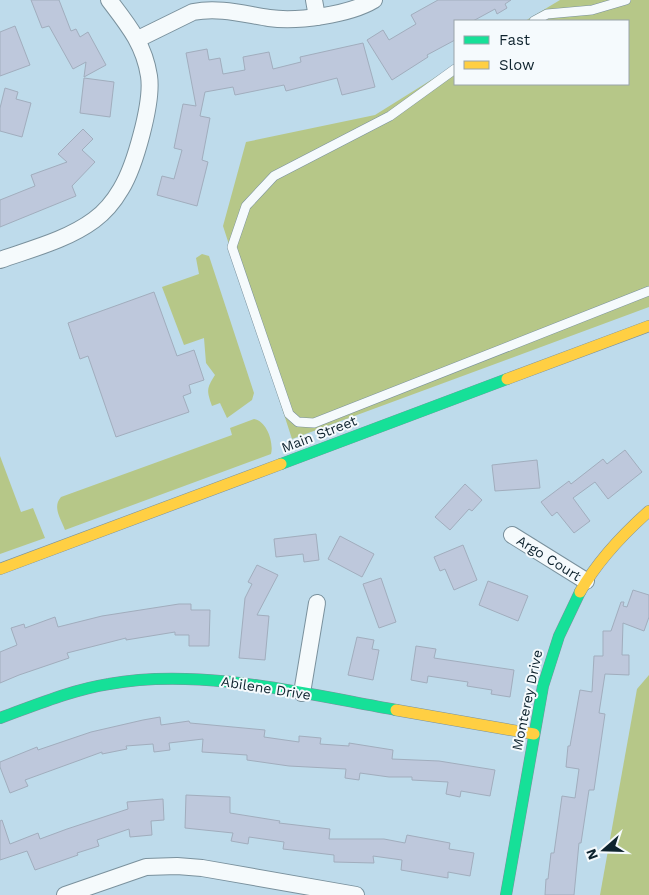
<svg xmlns="http://www.w3.org/2000/svg" width="649" height="895" viewBox="0 0 649 895" font-family="'Work Sans',sans-serif">
	<rect width="100%" height="100%" fill="#bedbeb"/>
	<g fill="#b6c788">
		<path d="M560 0H649V307L292 439 223 226 246 142 375 115 455 65V84H628V21H525Z"/>
		<path d="M202 254 209 256 254 393 252 400 227 418 220 403 212 406C207 391 206 389 215 375L206 363 204 338 184 345 162 287 199 274 196 258Z"/>
		<path d="M254 419C267 421 274 443 271 454L65 530C61 519 52 507 61 497L232 435 230 428Z"/>
		<path d="M0 456 21 512 33 508 45 538 0 554Z"/>
		<path d="M649 675V895H600L637 689Z"/>
	</g>
	<g fill="#bec8dc" stroke="#a1adbd">
		<path d="M31 0H59L71 31 76 29 80 37 88 32 106 65 84 77 86 62 73 69 49 26 42 28Z"/>
		<path d="M438 0H511L505 4 507 8 497 14 495 9 473 21H455V40L427 55 428 57 392 80 367 40 383 30 389 40 416 24 411 15Z"/>
		<path d="M15 26 30 65 0 76V32Z"/>
		<path d="M363 43 375 87 342 95 337 78 286 91 284 85 235 95 233 87 205 92 200 116 210 118 202 160 208 162 197 206 157 195 162 176 174 179 182 150 174 148 183 104 196 106 186 53 207 49 209 60 220 58 223 74 245 70 243 57 269 52 273 69 301 62 300 57Z"/>
		<path d="M84 78 114 82 110 117 80 113Z"/>
		<path d="M5 88 18 92 16 99 31 103 22 137 0 131V108Z"/>
		<path d="M83 129 93 139 82 150 95 162 72 186 76 196 0 227V200L35 186 31 175 67 162 58 154Z"/>
		<path d="M154 292 177 356 194 350 204 380 189 385 191 393 183 396 189 412 116 437 88 356 80 359 68 323Z"/>
		<path d="M625 450 642 472 608 499 595 482 573 498 590 521 574 533 557 512 552 516 541 502 569 481 571 484 603 459 607 464Z"/>
		<path d="M537 460 540 488 495 491 492 465Z"/>
		<path d="M465 484 482 500 472 511 469 509 450 530 435 517Z"/>
		<path d="M316 534 319 560 304 562 303 554 276 557 274 539Z"/>
		<path d="M340 536 374 554 362 577 328 559Z"/>
		<path d="M463 545 477 580 454 590 445 569 440 571 434 557Z"/>
		<path d="M257 565 278 575 257 615 269 616 265 660 239 658 245 598 252 584 248 582Z"/>
		<path d="M381 578 396 622 379 628 363 584Z"/>
		<path d="M488 581 528 596 518 621 479 605Z"/>
		<path d="M633 590 649 595V617L644 631 623 623 622 655H629V675L605 674 599 713 605 714 594 790H589L581 843H579L574 895H545L546 879H548L551 853H554L562 796 575 798 579 769 566 767 568 746H570L580 690 592 692 594 656H603V631H611L621 602H624L623 606 627 607Z"/>
		<path d="M179 604H191V610H210L209 646H189V635H175V632L126 640V638L67 653 69 658 19 675 0 683V652L17 645 11 628 24 624 25 628 55 617 58 627 102 616Z"/>
		<path d="M357 637 374 640 372 649 379 650 373 680 348 675Z"/>
		<path d="M416 646 436 649 434 658 514 670 510 697 491 694 492 690 467 686 468 682 428 676 427 683 411 680Z"/>
		<path d="M160 717 161 725 189 721 190 723 265 730 264 737 299 742V736L321 738 320 744 349 746V743L393 750 392 759 439 761 495 770 490 796 461 791 460 797 446 794 448 782 412 780V777H389L360 773 359 780 345 778 346 769 289 766 247 760V755L202 752 203 739 169 743 170 750 154 752 153 744 126 746 127 749 102 754V752L25 780 28 786 10 793 0 767V762L37 747 38 750 91 732 143 720Z"/>
		<path d="M186 795 230 797V813L280 821 279 823 330 829 329 839H384L405 843 407 835 450 843 449 849 474 853 470 876 448 872V878L401 870 402 860 373 856 374 863 334 862V855L283 849 284 842 249 837 248 844 231 841 233 833 185 828Z"/>
		<path d="M163 799 164 820 151 821 152 835 130 837 129 829 97 840 99 846 77 853 78 855 35 870 27 851 0 860V821L2 820 10 844 38 833 40 839 67 829 128 809 127 802Z"/>
	</g>
	<g fill="none" stroke-linecap="round" stroke-linejoin="round">
		<defs>
			<g id="lane">
				<path d="M534 21 547 14 592 10 626 0"/>
				<path d="M455 69 390 116 274 176 246 206 232 247 289 414 298 422 314 423 649 291"/>
			</g>
			<g id="street">
				<path d="M314 0 317 17"/>
				<path d="M138 39 193 12C219 7 243 14 269 18 297 22 349 15 374 0"/>
				<path d="M0 260C31 249 67 240 94 220 105 212 114 201 121 189 135 166 153 102 149 76 144 44 128 25 109 0"/>
				<path d="M512 535 586 581"/>
				<path d="M302 693 317 603"/>
				<path d="M65 895 146 867 177 866 202 868 356 895"/>
			</g>
			<g id="fast">
				<path d="M281 464 507 379"/>
				<path d="M0 718C36 705 71 690 109 684 199 667 306 694 396 710"/>
				<path d="M506 895 543 686 559 636 580 592"/>
			</g>
			<g id="slow">
				<path d="M507 379 649 326"/>
				<path d="M0 569 281 464"/>
				<path d="M580 592C598 560 622 535 649 511"/>
				<path d="M396 710 534 734"/>
			</g>
		</defs>
		<use href="#lane" stroke="#7a919d" stroke-width="10"/>
		<use href="#street" stroke="#7a919d" stroke-width="18"/>
		<use href="#fast" stroke="#7a919d" stroke-width="12"/>
		<use href="#slow" stroke="#7a919d" stroke-width="12"/>
		<use href="#lane" stroke="#f5fafc" stroke-width="9"/>
		<use href="#street" stroke="#f5fafc" stroke-width="16"/>
		<use href="#fast" stroke="#16e098" stroke-width="11"/>
		<use href="#slow" stroke="#ffcf43" stroke-width="11"/>
	</g>
	<g text-anchor="middle" stroke-width="4" stroke-linejoin="round" paint-order="stroke">
		<g font-size="14" fill="#0e232e" stroke="#f5fafd">
			<text transform="translate(319 434) rotate(-21)" y="5">Main Street</text>
			<text transform="translate(549 558) rotate(32)" y="5">Argo Court</text>
			<text transform="translate(266 688) rotate(9)" y="5">Abilene Drive</text>
			<text transform="translate(527 700) rotate(-78)" y="5">Monterey Drive</text>
		</g>
	</g>
	<rect x="454" y="20" width="175" height="65" fill="#f5fafd" stroke="#99a4aa"/>
	<rect x="464" y="36" width="25" height="8" fill="#16e098" stroke="#99a4aa"/>
	<text x="499" y="45" font-size="15" fill="#0e232e">Fast</text>
	<rect x="464" y="61" width="25" height="8" fill="#ffcf43" stroke="#99a4aa"/>
	<text x="499" y="70" font-size="15" fill="#0e232e">Slow</text>
	<g transform="translate(604 850) rotate(250)" stroke="#f5fafd" stroke-width="4" paint-order="stroke">
	<path d="M0-4L9 19L0 12L-9 19Z" fill="#0e232e"/>
	<text y="-8" font-size="14" font-weight="bold" text-anchor="middle" fill="#0e232e">N</text>
	</g>
</svg>
